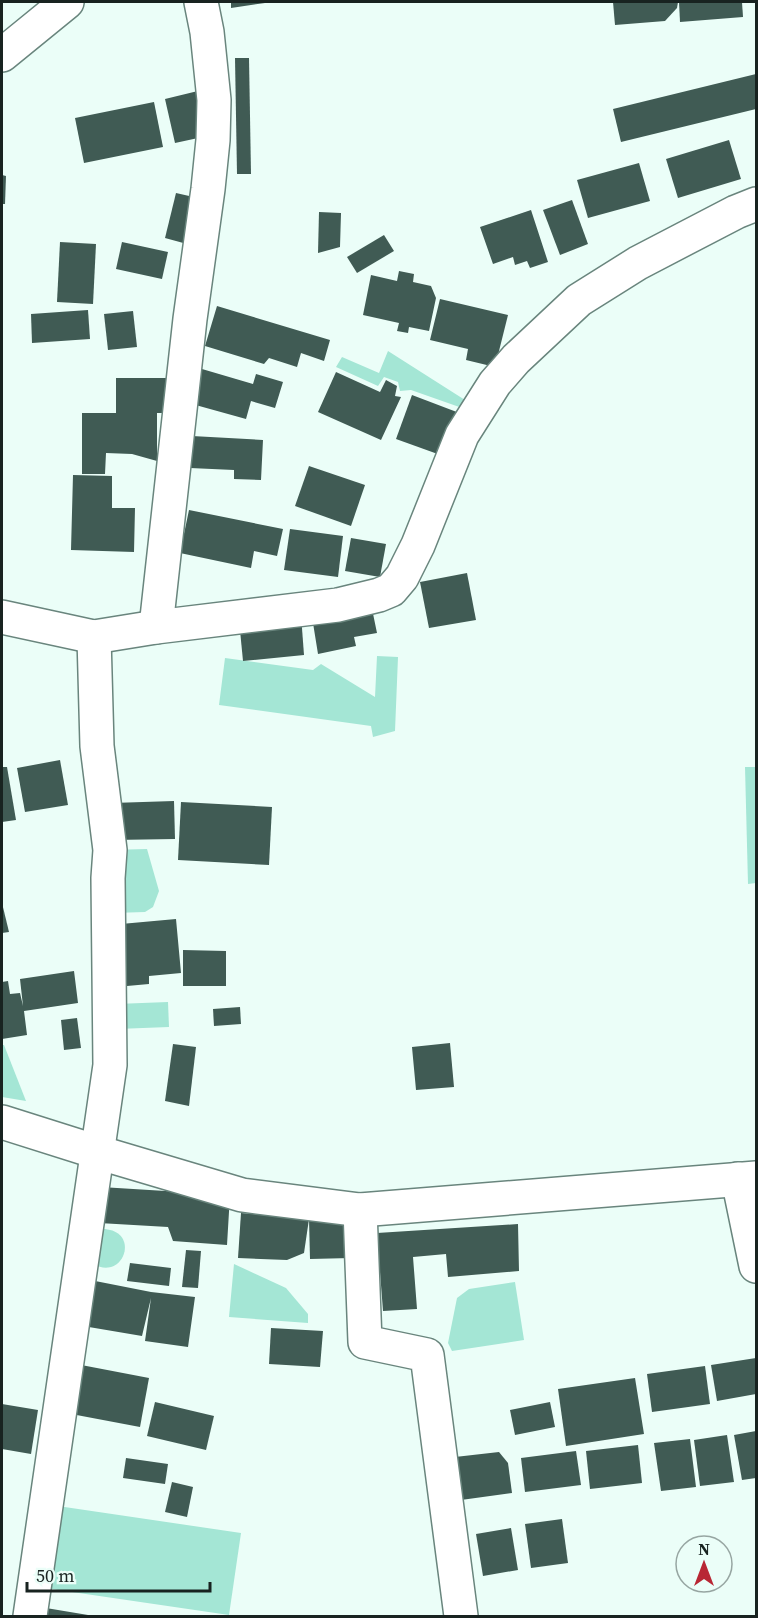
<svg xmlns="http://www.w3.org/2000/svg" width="758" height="1618" viewBox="0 0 758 1618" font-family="'Source Serif 4',serif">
	<rect width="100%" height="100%" fill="#ebfef8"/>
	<g fill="#a4e6d5">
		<path d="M388 351 465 400V409L411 390 400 391 398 382 384 377 378 386 336 367 342 357 379 373Z"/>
		<path d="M377 656 398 657 395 731 373 737 371 726 219 705 225 658 313 670 321 664 375 697Z"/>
		<path d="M745 767H756V883L748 884Z"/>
		<path d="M147 849 159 891 153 907 145 912 113 913 110 850Z"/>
		<path d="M168 1002 169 1027 117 1029 116 1004Z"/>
		<path d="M2 1045H4L26 1101 2 1097Z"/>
		<path d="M102 1229C141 1229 125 1282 93 1264Z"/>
		<path d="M234 1264 286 1288 308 1314V1323L229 1317Z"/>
		<path d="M515 1282 524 1340 452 1351 448 1343 457 1298 469 1289Z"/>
		<path d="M51 1505 241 1533 229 1615 38 1587Z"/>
	</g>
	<g fill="#405b54">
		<path d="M231 2H265V3L231 8Z"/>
		<path d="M613 2H678L677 8 665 21 615 25Z"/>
		<path d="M679 2H742L743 17 680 22Z"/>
		<path d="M235 58H249L251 174H237Z"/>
		<path d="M756 74V109L621 142 613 109Z"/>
		<path d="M202 90 212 135 175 143 165 99Z"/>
		<path d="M154 102 163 147 84 163 75 118Z"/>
		<path d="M729 140 741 179 678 198 666 159Z"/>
		<path d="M639 163 650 201 588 218 577 180Z"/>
		<path d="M2 175 6 176 5 204H2Z"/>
		<path d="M176 193 198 198 187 244 165 238Z"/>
		<path d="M572 200 588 244 560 255 543 210Z"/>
		<path d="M531 210 548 262 530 268 527 261 515 265 513 257 493 264 480 227Z"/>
		<path d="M319 212 341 213 340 247 318 253Z"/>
		<path d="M384 235 394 251 357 273 347 257Z"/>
		<path d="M60 242 96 244 93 304 57 302Z"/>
		<path d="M122 242 168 252 162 279 116 269Z"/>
		<path d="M399 271 414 274 413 282 431 286 436 298 429 331 409 327 408 333 397 331 399 323 363 315 371 275 397 281Z"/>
		<path d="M440 299 508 315 495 367 466 360 468 349 430 340Z"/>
		<path d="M217 306 330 340 324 361 301 353 297 367 269 358 264 364 205 346Z"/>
		<path d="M88 310 90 339 32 343 31 314Z"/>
		<path d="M133 311 137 347 108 350 104 314Z"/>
		<path d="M202 369 253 384 256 374 283 382 275 408 251 401 246 419 192 404Z"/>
		<path d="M336 372 380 392 386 380 397 386 395 396 401 397 381 440 318 412Z"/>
		<path d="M116 378H169L170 413H157V461L132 454 106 453 105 474H82V413H116Z"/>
		<path d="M412 395 462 414 446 457 396 439Z"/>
		<path d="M192 436 263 440 261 480 234 479V470L190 468Z"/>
		<path d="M309 466 365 485 351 526 295 506Z"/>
		<path d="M73 475 112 476V508H135L134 552 71 550Z"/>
		<path d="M189 510 283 529 277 556 254 551 251 568 180 553Z"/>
		<path d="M290 529 343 536 338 577 284 570Z"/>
		<path d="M351 538 386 544 380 577 345 571Z"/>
		<path d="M467 573 476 620 429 628 420 582Z"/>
		<path d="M371 604 377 633 354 637 356 646 318 654 313 623Z"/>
		<path d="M301 615 304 655 243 661 239 620Z"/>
		<path d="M60 760 68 805 25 812 17 768Z"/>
		<path d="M2 767H7L16 820 2 822Z"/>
		<path d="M174 801 175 839 113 840 112 803Z"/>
		<path d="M181 802 272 807 269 865 178 860Z"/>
		<path d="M2 903 9 932 2 933Z"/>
		<path d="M176 919 181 973 149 976V984L116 987 110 925Z"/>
		<path d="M183 950 226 951V986H183Z"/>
		<path d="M74 971 78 1003 24 1011 27 1035 2 1039V982L8 981 10 994 20 993 23 1006 20 979Z"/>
		<path d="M240 1007 241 1024 214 1026 213 1009Z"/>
		<path d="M77 1018 81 1048 64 1050 61 1020Z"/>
		<path d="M450 1043 454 1087 416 1090 412 1047Z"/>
		<path d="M173 1044 196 1047 189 1106 165 1101Z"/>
		<path d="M101 1187 230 1195 227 1245 173 1241 168 1227 99 1223Z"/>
		<path d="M241 1213 309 1219 304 1253 287 1260 238 1258Z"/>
		<path d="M350 1218 351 1258 310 1259 309 1219Z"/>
		<path d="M518 1224 519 1271 448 1277 446 1254 413 1257 417 1309 383 1311 377 1233Z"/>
		<path d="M186 1250 201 1251 198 1288 182 1287Z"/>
		<path d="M130 1263 171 1268 169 1286 127 1281Z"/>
		<path d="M85 1279 151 1292 195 1297 188 1347 145 1341 151 1298 142 1336 77 1325Z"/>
		<path d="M271 1328 323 1331 320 1367 269 1364Z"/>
		<path d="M756 1358V1394L717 1401 711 1365Z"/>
		<path d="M76 1364 149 1378 140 1427 66 1413Z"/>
		<path d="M705 1366 710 1404 652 1412 647 1374Z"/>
		<path d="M635 1378 644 1434 566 1446 558 1389Z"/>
		<path d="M155 1402 214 1416 206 1450 147 1436Z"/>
		<path d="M550 1402 555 1427 515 1435 510 1410Z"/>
		<path d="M2 1404 38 1410 31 1454 2 1449Z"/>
		<path d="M756 1431V1478L742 1480 734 1435Z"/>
		<path d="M727 1435 734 1482 700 1486 694 1440Z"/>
		<path d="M690 1439 696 1487 661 1491 654 1443Z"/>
		<path d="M638 1445 642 1483 590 1489 586 1451Z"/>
		<path d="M576 1451 581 1485 525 1492 521 1458Z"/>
		<path d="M499 1452 508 1463 512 1493 461 1500 455 1457Z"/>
		<path d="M126 1458 168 1464 165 1484 123 1478Z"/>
		<path d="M172 1482 193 1487 187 1517 165 1512Z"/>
		<path d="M562 1519 568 1563 531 1568 525 1524Z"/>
		<path d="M511 1528 518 1570 483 1576 476 1534Z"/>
		<path d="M40 1607 88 1615V1616H38Z"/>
	</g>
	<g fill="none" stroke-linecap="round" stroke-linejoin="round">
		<defs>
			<g id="minor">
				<path d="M2 55 67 2"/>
				<path d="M2 617 94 637 156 627 338 605 379 595 391 590 402 577 418 545 462 435 495 383 516 359 579 300 638 263 736 212 756 204"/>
				<path d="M156 627 190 319 208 189 213 140 214 100 207 32 201 2"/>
				<path d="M2 1122 97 1152 242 1195 360 1210 756 1178"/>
				<path d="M738 1179 756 1266"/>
				<path d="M360 1210 365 1342 427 1355 461 1616"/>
				<path d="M30 1616 110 1065 108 878 110 850 97 746 94 637"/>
			</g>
		</defs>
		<use href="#minor" stroke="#69857d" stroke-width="36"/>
		<use href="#minor" stroke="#fff" stroke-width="33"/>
	</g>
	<rect width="758" height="1618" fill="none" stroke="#182320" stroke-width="6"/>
	<g transform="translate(704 1564)"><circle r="28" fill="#ebfef8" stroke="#97a6a2" stroke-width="1.5"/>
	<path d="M0-4.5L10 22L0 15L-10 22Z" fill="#b82734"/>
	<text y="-9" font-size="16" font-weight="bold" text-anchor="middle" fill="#182320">N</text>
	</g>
	<path d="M27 1582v9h183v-9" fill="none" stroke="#182320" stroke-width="3"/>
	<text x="36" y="1582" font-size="18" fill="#182320" stroke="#ebfef8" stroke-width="4.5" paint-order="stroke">50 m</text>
</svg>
